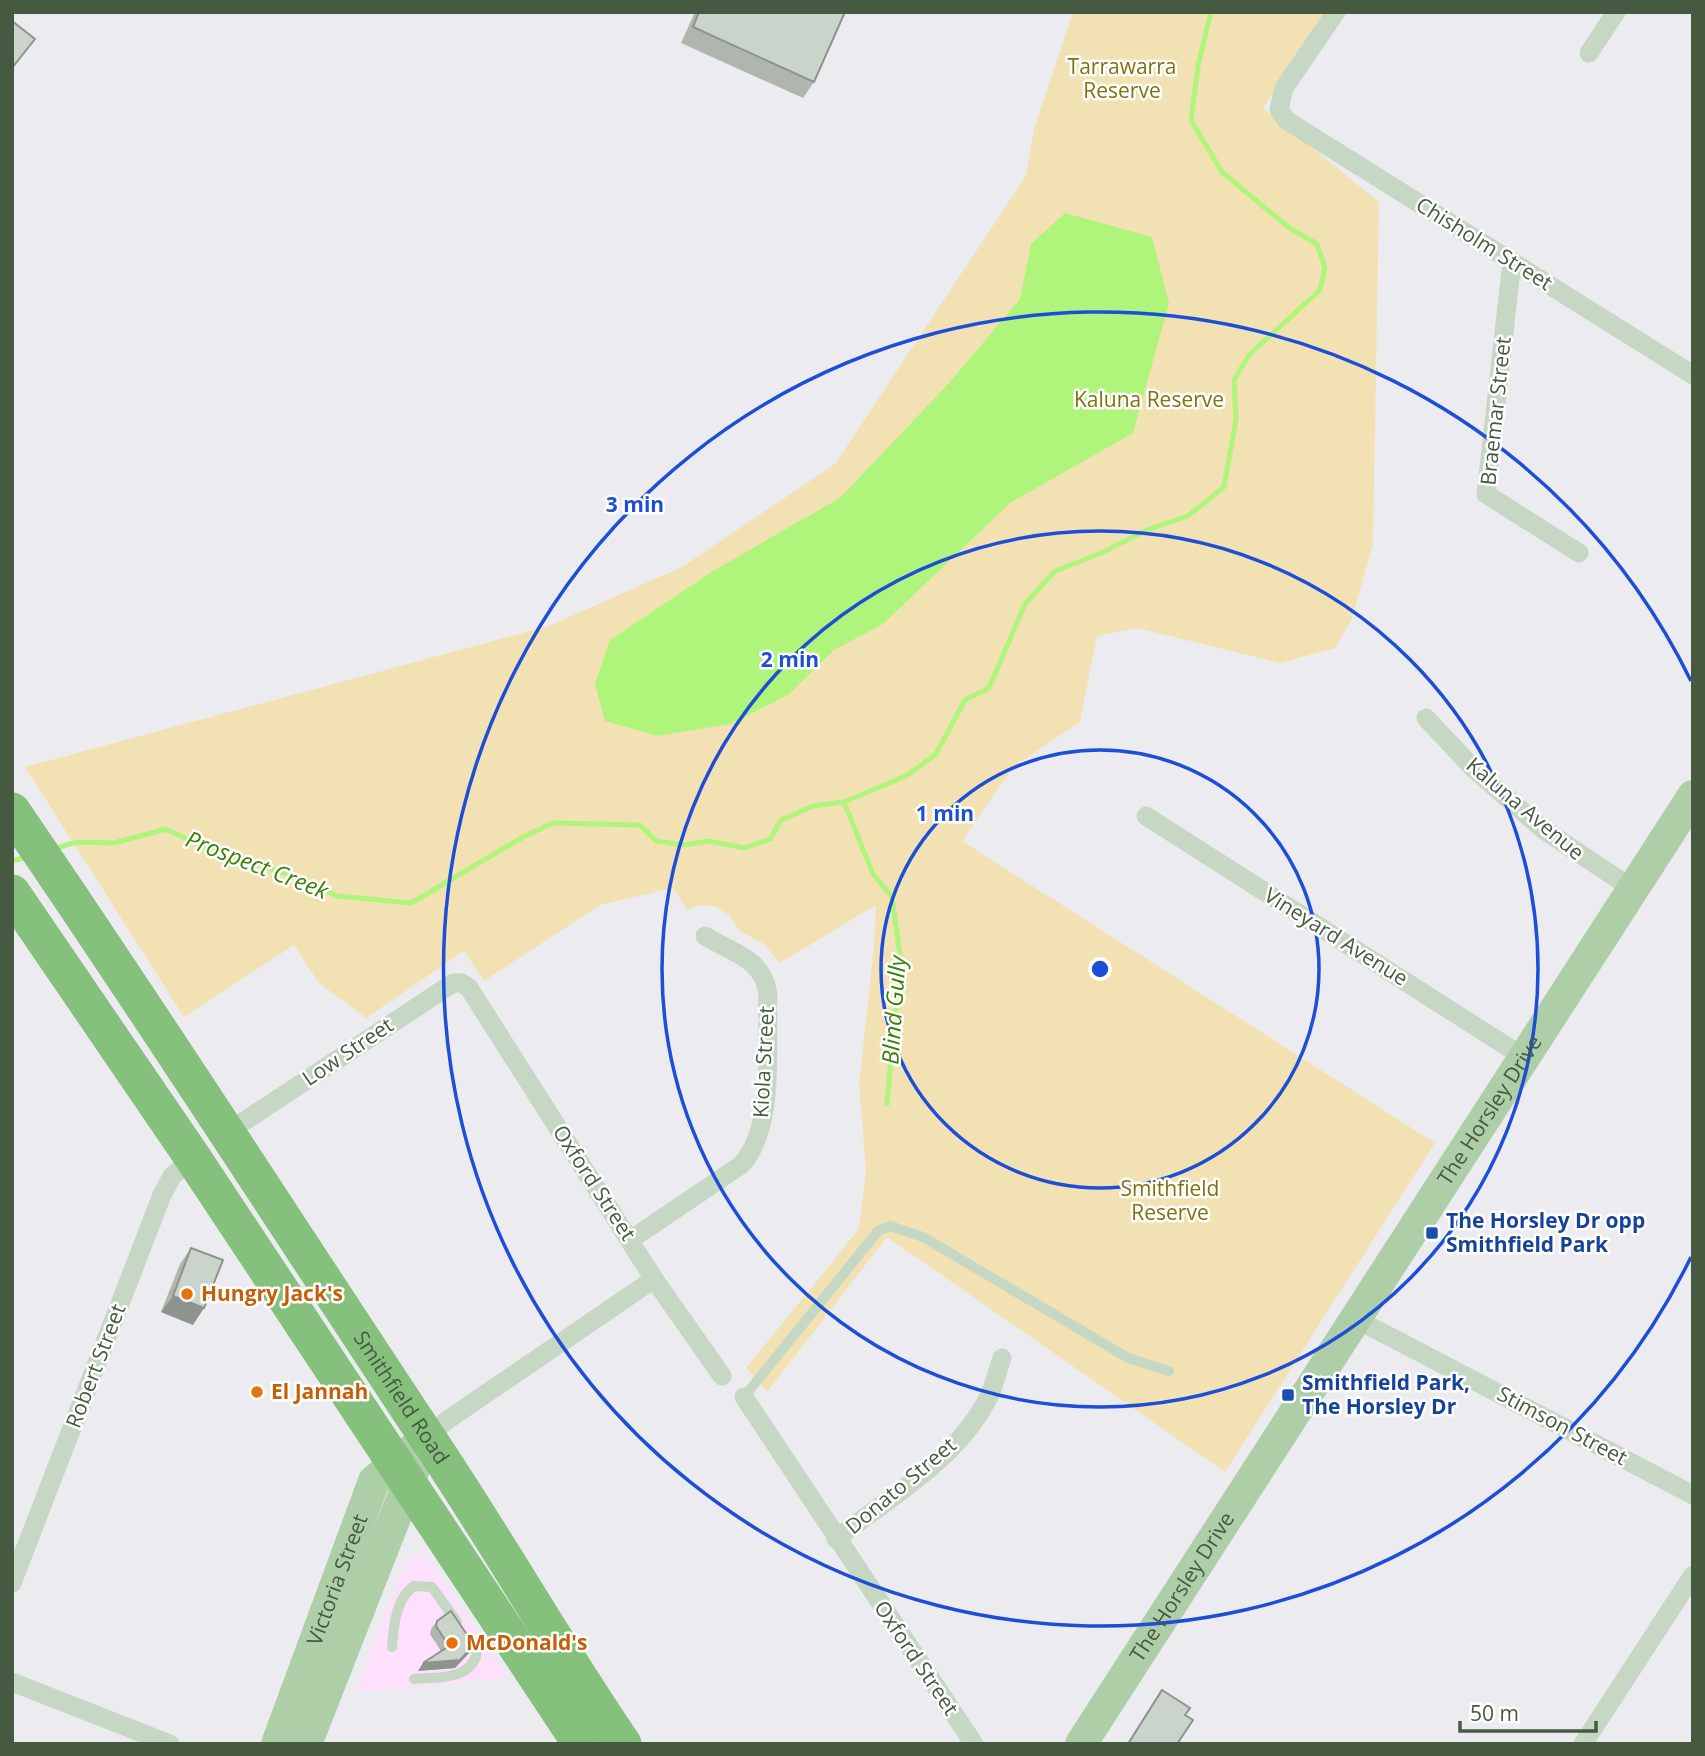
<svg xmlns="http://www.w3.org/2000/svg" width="1705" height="1756" viewBox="0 0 1705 1756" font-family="'Open Sans',sans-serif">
	<rect width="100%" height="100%" fill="#ecebef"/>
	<path fill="#fde0fb" d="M425 1554 507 1677 355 1693 407 1558Z"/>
	<path fill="#f2e2b3" d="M1073 12H1328L1263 108 1379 202 1373 543 1352 619 1335 648 1280 663 1137 628 1097 636 1080 722 1014 766 962 841 1435 1143 1225 1472 887 1237 767 1392 746 1368 859 1229 866 1169 859 1085 874 946 876 905 780 963 764 944 740 931 730 916 717 907 701 905 687 910 673 888 600 905 484 981 464 951 366 1018 319 983 294 945 184 1017 25 767 549 626 682 567 835 464 1026 176 1034 129Z"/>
	<path fill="#aff47b" d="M1065 213 1152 237 1169 303 1133 433 1010 503 883 624 834 650 788 695 730 724 657 736 605 721 595 684 610 640 713 571 840 498 950 382 1020 299 1031 244Z"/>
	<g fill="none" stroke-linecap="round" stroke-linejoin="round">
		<g stroke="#aff47b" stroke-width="5">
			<path d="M844 802 873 874 892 897 900 956 887 1104"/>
			<path d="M53 849 77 842 114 843 166 829 208 849 303 879 337 896 411 903 525 836 553 823 640 825 656 841 684 845 709 841 744 848 770 839 781 820 813 806 844 802 906 776 936 754 965 700 989 688 1025 604 1055 571 1099 554 1147 530 1188 516 1224 487 1236 419 1234 380 1249 355 1320 290 1325 268 1317 244 1288 227 1222 172 1191 120 1198 66 1211 12"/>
			<path d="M12 861 27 857"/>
		</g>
		<g stroke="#c6d8c3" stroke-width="10">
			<path d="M744 1397 878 1231 890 1226 923 1237 1128 1358 1169 1371"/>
			<path d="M392 1647C394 1627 395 1599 414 1586L432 1587 457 1622"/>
			<path d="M414 1679C436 1677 469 1681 477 1654L468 1637"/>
		</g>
		<g stroke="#c6d8c3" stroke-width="19">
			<path d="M1336 12 1284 88 1279 109 1286 120 1693 375"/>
			<path d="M1589 53 1616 12"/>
			<path d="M1512 261 1486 494 1579 553"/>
			<path d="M1426 718 1474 769 1544 830 1633 889"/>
			<path d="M1146 816 1525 1058"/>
			<path d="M228 1132 453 983H462L469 988 654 1279 722 1376"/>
			<path d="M630 1240 741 1165C776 1128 766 1044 768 995 764 958 732 953 705 936"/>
			<path d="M1356 1319 1693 1495"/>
			<path d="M744 1397 974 1744"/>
			<path d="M428 1437 446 1421 654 1279"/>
			<path d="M836 1539C889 1498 961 1457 990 1394 995 1382 998 1369 1002 1358"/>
			<path d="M12 1583 162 1195 172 1176 193 1158"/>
			<path d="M12 1682 170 1744"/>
			<path d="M1583 1744 1693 1575"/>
		</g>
		<g stroke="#adcea7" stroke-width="32">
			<path id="s1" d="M277 1744 374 1481 428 1437"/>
			<path d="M306 1744 416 1464"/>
			<path id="s2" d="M1081 1744 1693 796"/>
		</g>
		<g stroke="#85c07d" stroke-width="37">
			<path id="s3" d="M12 811C154 1018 289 1229 427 1437 495 1538 555 1644 623 1744"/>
			<path d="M12 893 193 1158 581 1744"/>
		</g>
	</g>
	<g fill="#afb6ae">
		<path d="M695 12H845L814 82 803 98 681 43Z"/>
		<path d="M191 1248 193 1325 161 1312 180 1264Z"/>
		<path d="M437 1621 474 1645 469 1653 455 1668 418 1671 441 1651 430 1634 431 1629Z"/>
		<path d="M1162 1690 1185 1715 1177 1744H1127Z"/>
	</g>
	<g fill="#8e948d">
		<path d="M173 1296 204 1308 193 1325 161 1312Z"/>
		<path d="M474 1645 469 1653 455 1668 418 1671 423 1663Z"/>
	</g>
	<g fill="#cbd4ca" stroke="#8e948d" stroke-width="2">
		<path d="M699 12H845L814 82 693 27Z"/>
		<path d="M12 21 35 39 12 68Z"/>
		<path d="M191 1248 223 1260 204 1308 173 1296Z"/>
		<path d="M451 1611 474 1645 460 1660 423 1663 449 1646 436 1626 437 1621Z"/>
		<path d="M1162 1690 1190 1708 1185 1715 1193 1720 1177 1744H1128Z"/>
	</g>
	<g fill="none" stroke="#1d4ed8" stroke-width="3.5">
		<circle cx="1100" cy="969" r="219"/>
		<circle cx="1100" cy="969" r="438"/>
		<path d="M1691 1257A657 657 0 1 1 1691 681"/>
	</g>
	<g fill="#1a4fb4" stroke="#fff" stroke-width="2.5">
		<rect x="1425" y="1226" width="14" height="14" rx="3.5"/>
		<rect x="1281" y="1388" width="14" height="14" rx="3.5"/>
	</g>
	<g fill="#e8710a" stroke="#fff" stroke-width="2.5">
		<circle cx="187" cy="1294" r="7"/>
		<circle cx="257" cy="1392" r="7"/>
		<circle cx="452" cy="1643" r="7"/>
	</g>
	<g text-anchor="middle" stroke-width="5" stroke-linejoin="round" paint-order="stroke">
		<g font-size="21" fill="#81710d" stroke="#fff">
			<text x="1122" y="74">Tarrawarra<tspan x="1122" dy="24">Reserve</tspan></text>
			<text x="1149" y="407">Kaluna Reserve</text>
			<text x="1170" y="1196">Smithfield<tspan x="1170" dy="24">Reserve</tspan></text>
		</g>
		<g font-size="21" fill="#465a42" stroke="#fff">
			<text transform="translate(1484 244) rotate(32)" y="7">Chisholm Street</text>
			<text transform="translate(1496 411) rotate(-84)" y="7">Braemar Street</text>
			<text transform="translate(1525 809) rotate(40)" y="7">Kaluna Avenue</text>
			<text transform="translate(1336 937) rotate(32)" y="7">Vineyard Avenue</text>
			<text transform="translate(348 1052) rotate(-34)" y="7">Low Street</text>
			<text transform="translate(764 1062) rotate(-87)" y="7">Kiola Street</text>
			<text dy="7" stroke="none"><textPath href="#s2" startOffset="754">The Horsley Drive</textPath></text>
			<text transform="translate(594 1183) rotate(57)" y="7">Oxford Street</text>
			<text transform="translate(96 1366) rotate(-69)" y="7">Robert Street</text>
			<text dy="7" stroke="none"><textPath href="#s3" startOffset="704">Smithfield Road</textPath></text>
			<text transform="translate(1562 1426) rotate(28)" y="7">Stimson Street</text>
			<text transform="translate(901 1486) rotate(-40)" y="7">Donato Street</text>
			<text dy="7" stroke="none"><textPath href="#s1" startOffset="175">Victoria Street</textPath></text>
			<text dy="7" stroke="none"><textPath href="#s2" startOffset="187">The Horsley Drive</textPath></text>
			<text transform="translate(916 1658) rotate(56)" y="7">Oxford Street</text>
		</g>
		<g font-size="21" font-weight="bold" fill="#164399" stroke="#fff" text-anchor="start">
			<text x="1446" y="1228">The Horsley Dr opp<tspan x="1446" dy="24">Smithfield Park</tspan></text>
			<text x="1302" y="1390">Smithfield Park,<tspan x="1302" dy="24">The Horsley Dr</tspan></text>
		</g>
		<g font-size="21" font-weight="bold" fill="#c56008" stroke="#fff" text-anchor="start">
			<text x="201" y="1301">Hungry Jack's</text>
			<text x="271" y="1399">El Jannah</text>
			<text x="466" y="1650">McDonald's</text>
		</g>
		<g font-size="23" font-style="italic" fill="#3a8005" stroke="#fff">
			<text transform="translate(257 865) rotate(21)" y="8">Prospect Creek</text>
			<text transform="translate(894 1010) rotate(-86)" y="8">Blind Gully</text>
		</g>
	</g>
	<circle cx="1100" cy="969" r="10" fill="#1d4ed8" stroke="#fff" stroke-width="3.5"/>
	<g font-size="21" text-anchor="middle" font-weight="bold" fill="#1d4ed8" stroke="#fff" stroke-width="5" stroke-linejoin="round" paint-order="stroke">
		<text x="635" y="512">3 min</text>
		<text x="790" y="667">2 min</text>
		<text x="945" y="821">1 min</text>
	</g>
	<rect width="1705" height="1756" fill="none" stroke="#465a42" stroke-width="28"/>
	<path d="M1460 1721v10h136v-10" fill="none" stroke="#465a42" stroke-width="3.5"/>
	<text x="1470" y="1721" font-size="21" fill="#465a42" stroke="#ffffff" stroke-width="5" paint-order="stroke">50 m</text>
</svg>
